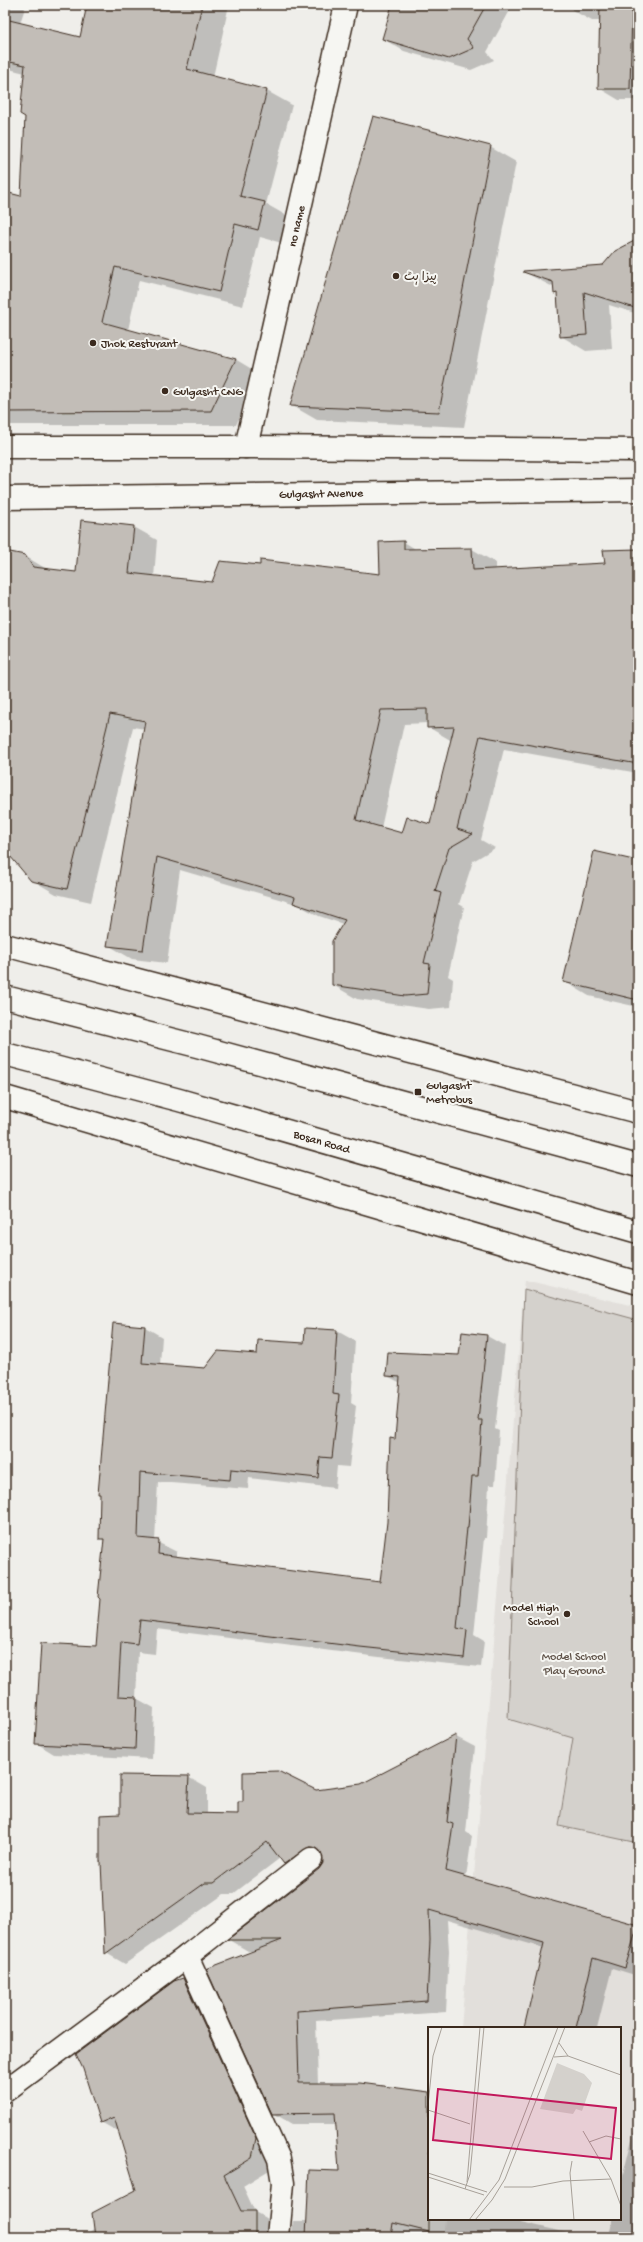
<svg xmlns="http://www.w3.org/2000/svg" width="643" height="2242" viewBox="0 0 643 2242" font-family="'Gochi Hand','Playpen Sans Arabic',sans-serif">
	<rect width="100%" height="100%" fill="#efeeea"/>
	<filter id="ink" filterUnits="userSpaceOnUse"><feTurbulence type="fractalNoise" baseFrequency=".025" numOctaves="2"/><feDisplacementMap in="SourceGraphic" scale="8" xChannelSelector="R" yChannelSelector="G"/><feConvolveMatrix kernelMatrix="1 2 1 2 8 2 1 2 1" color-interpolation-filters="sRGB"/></filter>
	<g filter="url(#ink)">
		<path fill="#e2dfdb" d="M525 1280 638 1307V2237H443L445 2219H620V2028H461Z"/>
		<path fill="#d4d1cc" stroke="#887e75" d="M524 1289 638 1320V1843L559 1826 573 1738 508 1719Z"/>
		<g fill="#0003" fill-rule="evenodd">
			<path d="M5 5H26L20 23 81 38 88 5H229L213 77 267 91 292 105 266 204 289 217 282 243 260 237 243 306 139 280 128 330 235 359 260 374 236 425H5V193L22 197 26 116 25 73 9 69 5 70Z"/>
			<path d="M393 5H513L487 52 494 60 471 70 404 51 383 39Z"/>
			<path d="M572 5H638V100H619L599 88 601 21H592L572 10Z"/>
			<path d="M490 147 516 162 464 427 317 420 291 405Z"/>
			<path d="M638 246V314L609 305 612 349 586 351 561 336 558 295 555 293V288L524 272 603 266Z"/>
			<path d="M134 527 157 540 154 577 213 583 260 566 381 575 404 542 417 550 472 549 496 563V569L606 564 638 550V773L504 749 481 840 495 848 473 861 459 904 464 907 448 976 453 979 451 1007 429 1009 357 999 333 985 343 924 319 916 296 904 180 870 167 963 132 959 108 945 145 729 133 727 91 902 56 894 32 880 14 859 5 857V556H25L48 570 77 573ZM428 723V727L452 741 430 825 402 835 381 828 404 724Z"/>
			<path d="M638 862V1007L589 996 564 981Z"/>
			<path d="M145 1327 162 1337 160 1365 206 1369 305 1344 306 1329 337 1331 355 1341 351 1403 356 1406 349 1467 337 1466 335 1488 249 1478 248 1489 158 1482 155 1541 177 1552 176 1558 381 1584 401 1383 387 1376 460 1356 463 1333 487 1336 505 1346 495 1429 499 1431 495 1485H489L486 1538H484L474 1635 484 1641 481 1667 379 1657 157 1629 155 1654 138 1652 136 1698 154 1708 152 1759 54 1754 36 1743 97 1647 105 1541 100 1538 101 1495 99 1494Z"/>
			<path d="M456 1737 475 1747 466 1832 472 1836 466 1877 638 1926V1976L612 1968 597 2028H525L544 1948 447 1920 449 1951 446 2012 316 2021 318 2084 429 2093V2219H508L585 2237H292L293 2221H307L340 2172 336 2124H292L273 2113 256 1951H248L229 1940 319 1870 324 1861 304 1875 284 1864 280 1858 233 1894H224L125 1964 106 1953 121 1815 188 1777 207 1788V1814L239 1815 315 1791 362 1785Z"/>
			<path d="M183 1979 202 1990 274 2149 271 2169 243 2186 255 2212 274 2223 285 2237H84L137 2191 120 2133 101 2122ZM189 1994H192L259 2142 257 2143Z"/>
			<path d="M638 2115V2237H594L595 2232 608 2235 612 2219H620V2187Z"/>
		</g>
		<g fill="#c2bdb7" stroke="#3b2a1e" fill-rule="evenodd">
			<path d="M87 5H202L187 69 267 90 240 196 265 202 258 230 235 224 219 292 115 267 102 322 236 359 211 411 5 412V192L21 196 25 117 20 114 25 65 5 61V19L80 37Z"/>
			<path d="M392 5H486L467 39 474 48 449 59 382 39Z"/>
			<path d="M600 5H632L630 89H598Z"/>
			<path d="M373 116 491 146 439 412 290 406Z"/>
			<path d="M638 239V309L584 292 587 335 560 337 557 293 554 294 553 282 523 272V271L603 265 615 251Z"/>
			<path d="M81 520 134 526 129 573 212 582 220 561 260 565V560L380 574 379 542 404 541V549L472 548 473 570 605 563 603 550 638 549V764L480 736 457 829 473 834 449 848 435 891 441 893 424 963 430 964 427 994 405 996 332 985V941L345 920 293 903 295 897 157 857 143 950 107 946 145 721 110 714 67 889 31 881 5 850V551L25 555 33 567 76 572ZM427 709V728L454 727 430 824 407 817 402 833 356 820 381 710Z"/>
			<path d="M594 851 638 861V1000L563 982Z"/>
			<path d="M113 1323 145 1326 142 1363 205 1368 218 1351 257 1354 258 1340 304 1343 305 1328 337 1330 333 1394 339 1395 332 1458 320 1457 318 1478 231 1469 230 1480 140 1472 138 1538 159 1540 158 1554 380 1582 387 1522 390 1438 395 1439 400 1377 386 1376 388 1352 459 1355 462 1332 487 1335 478 1420H482L478 1476H472L468 1528H467L457 1628 467 1630 464 1658 360 1647 140 1620 137 1644 121 1642 118 1696 137 1697 135 1749 35 1744 41 1643 96 1646 100 1599 98 1597 104 1539H99L100 1494H98Z"/>
			<path d="M456 1735 447 1822 453 1824 446 1871 638 1925 625 1968 593 1958 576 2028H524L544 1943 429 1910 430 1940 427 2001 297 2011 299 2083H360L429 2092V2232L393 2223 391 2237H306L309 2170 339 2171 335 2113 272 2114 206 1969 282 1940H227L319 1869 323 1863 321 1852 316 1848 309 1847 284 1864 267 1842 213 1883H205L105 1954 101 1862H100V1815L120 1814V1775L189 1776 187 1813 238 1814V1802H243V1772L278 1771 316 1790 361 1784Z"/>
			<path d="M183 1978 256 2138 252 2158 224 2175 241 2211H255V2237H95L92 2213 136 2190 114 2117 100 2123 83 2069 76 2054 174 1981Z"/>
		</g>
		<g fill="none" stroke-linecap="round" stroke-linejoin="round">
			<defs>
				<g id="minor">
					<path d="M5 447H246L638 450"/>
					<path d="M246 447 346 5"/>
					<path d="M5 498 638 490"/>
					<path d="M5 945 638 1112"/>
					<path d="M5 1097 638 1283"/>
					<path d="M187 1956 279 2159 283 2183 278 2237"/>
					<path d="M5 2091 187 1956 311 1859"/>
				</g>
				<g id="major">
					<path d="M5 997 197 1046 638 1166"/>
					<path d="M5 1054 179 1100 638 1232"/>
				</g>
			</defs>
			<use href="#minor" stroke="#3b2a1e" stroke-width="25"/>
			<use href="#major" stroke="#3b2a1e" stroke-width="25"/>
			<use href="#minor" stroke="#f6f6f2" stroke-width="22"/>
			<use href="#major" stroke="#f6f6f2" stroke-width="22"/>
		</g>
	</g>
	<g fill="#3b2a1e" stroke="#f6f6f2" stroke-width="1.5">
		<circle cx="396" cy="276" r="4"/>
		<circle cx="93" cy="343" r="4"/>
		<circle cx="165" cy="391" r="4"/>
		<rect x="414" y="1088" width="8" height="8" rx="2"/>
		<circle cx="567" cy="1614" r="4"/>
	</g>
	<g text-anchor="middle" stroke-width="4" stroke-linejoin="round" paint-order="stroke">
		<g font-size="12" fill="#3b2a1e" stroke="#f6f6f2">
			<text transform="translate(296 226) rotate(-77)" y="4">no name</text>
			<text transform="translate(321 493) rotate(-1)" y="4">Gulgasht Avenue</text>
			<text transform="translate(322 1141) rotate(16)" y="4">Bosan Road</text>
		</g>
		<g font-size="12" fill="#3b2a1e" stroke="#f6f6f2" text-anchor="start">
			<text x="404" y="280">پیزا ہٹ</text>
			<text x="101" y="347">Jhok Resturant</text>
			<text x="173" y="395">Gulgasht CNG</text>
			<text x="426" y="1089">Gulgasht<tspan x="426" dy="14">Metrobus</tspan></text>
			<text x="559" y="1611" text-anchor="end">Model High<tspan x="559" dy="14">School</tspan></text>
		</g>
		<g font-size="12" fill="#61544a" stroke="#f6f6f2">
			<text x="574" y="1660">Model School<tspan x="574" dy="14">Play Ground</tspan></text>
		</g>
	</g>
	<g transform="translate(428 2027)">
		<rect width="193" height="193" fill="#efeeea"/>
		<path d="M129 36 156 47 164 56 154 84 148 82 145 87 112 82Z" fill="#d4d1cc"/>
		<path fill="none" stroke="#a7a098" stroke-width="1" d="M131 16 140 29M126 30 140 29 193 48M0 79 5 29 14 0M0 83 42 97M155 104 183 152 193 179M161 115 178 109 193 112M144 134 142 146 146 193M0 146 59 165M0 150 56 168M39 155 52 0M76 160H104L135 154 183 152M37 162 42 147 56 0M41 193 71 153 130 0M47 193 64 173 77 152 137 0"/>
		<path fill="#c2185b" fill-opacity="0.15" stroke="#c2185b" stroke-width="2" d="M10 62 188 81 183 132 5 113Z"/>
		<rect width="193" height="193" fill="none" stroke="#3b2a1e" stroke-width="2"/>
	</g>
	<rect width="643" height="2242" fill="none" stroke="#f6f6f2" stroke-width="20"/>
	<rect x="10" y="10" width="623" height="2222" fill="none" stroke="#3b2a1e" stroke-width="1.5" filter="url(#ink)"/>
</svg>
